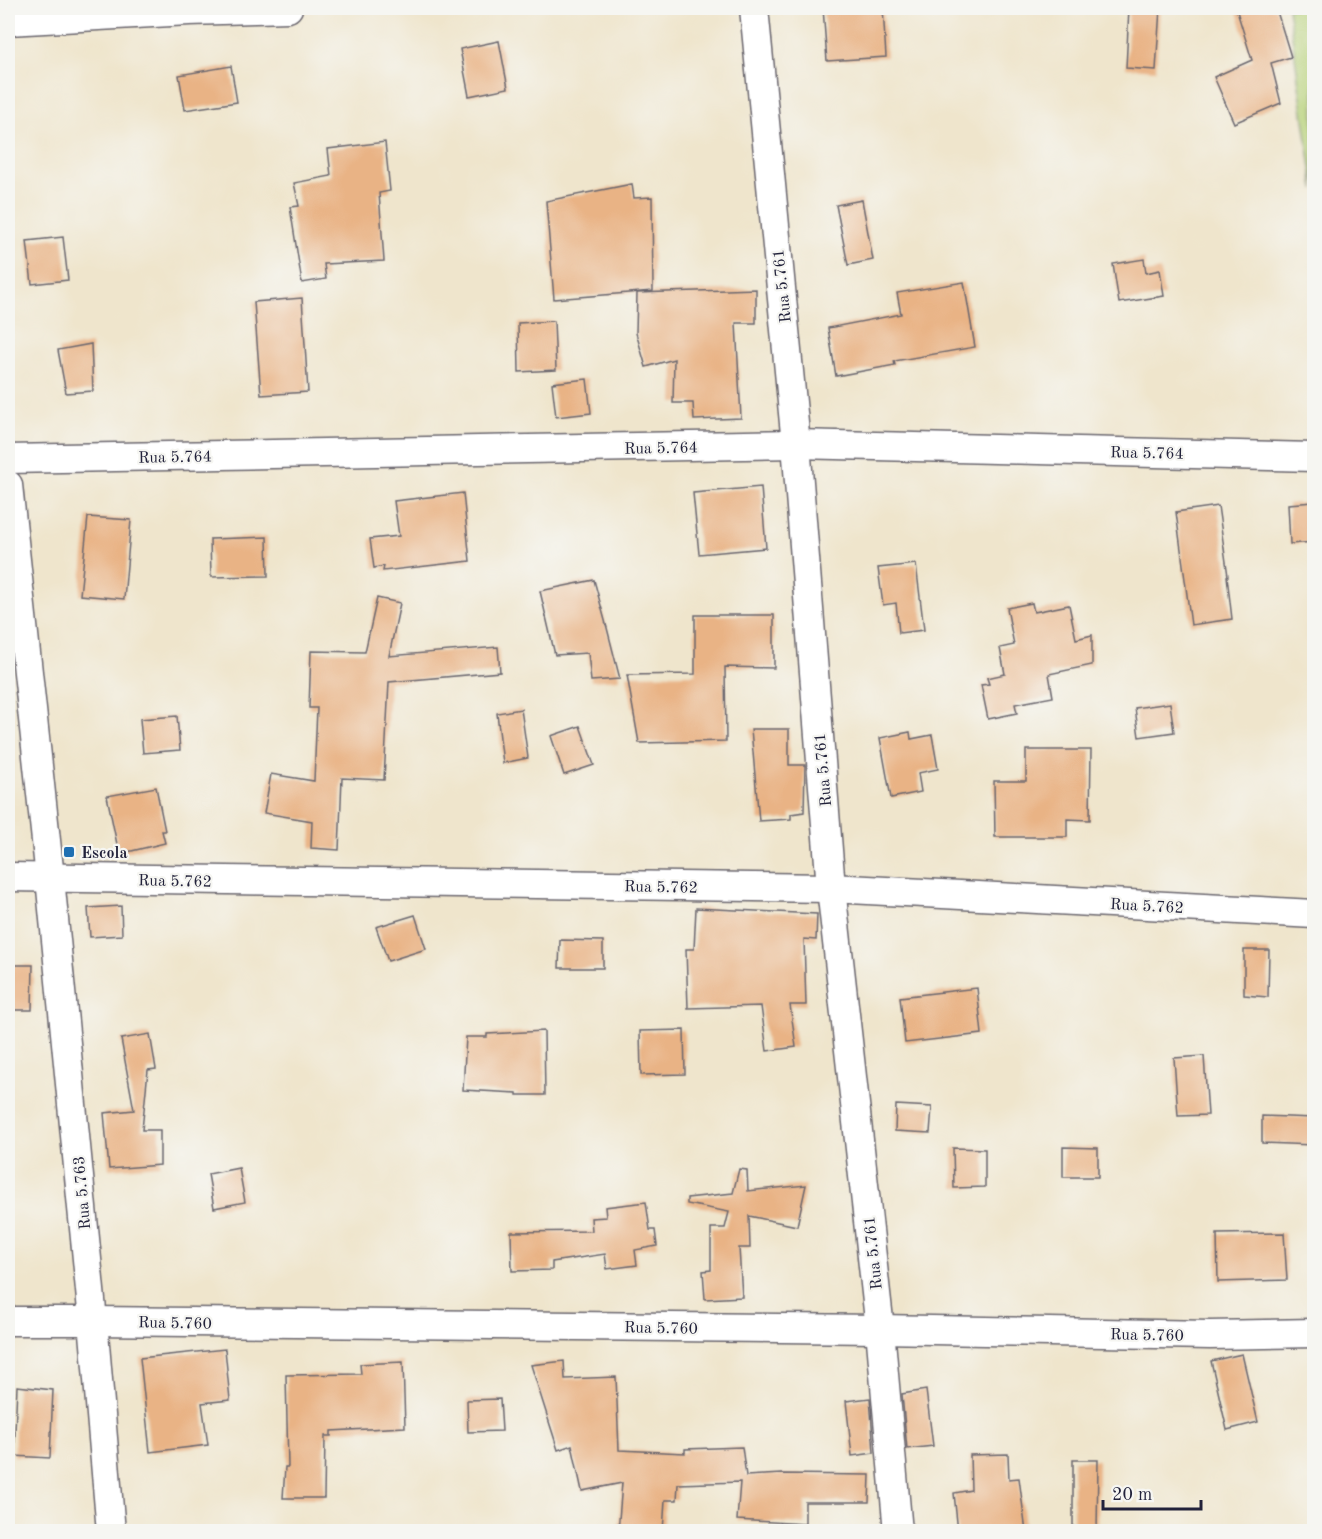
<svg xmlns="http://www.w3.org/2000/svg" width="1322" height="1539" viewBox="0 0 1322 1539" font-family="'Old Standard TT',serif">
	<rect width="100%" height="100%" fill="#f6f6f2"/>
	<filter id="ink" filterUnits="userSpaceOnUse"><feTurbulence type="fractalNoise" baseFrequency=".0167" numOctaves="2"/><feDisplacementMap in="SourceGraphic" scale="12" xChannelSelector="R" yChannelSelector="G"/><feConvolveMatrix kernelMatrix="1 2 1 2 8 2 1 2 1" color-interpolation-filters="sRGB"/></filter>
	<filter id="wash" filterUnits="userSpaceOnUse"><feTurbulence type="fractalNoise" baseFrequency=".008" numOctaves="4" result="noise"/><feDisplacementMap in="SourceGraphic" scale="24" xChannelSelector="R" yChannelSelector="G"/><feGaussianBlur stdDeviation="1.35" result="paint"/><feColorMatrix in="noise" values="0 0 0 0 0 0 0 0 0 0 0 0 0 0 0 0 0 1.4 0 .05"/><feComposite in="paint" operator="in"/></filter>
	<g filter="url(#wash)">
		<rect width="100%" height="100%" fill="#efe5cc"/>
		<path fill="#b5d076" stroke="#6c7958" stroke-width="1.5" d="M1288 8H1314V189Z"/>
		<g id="blocks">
			<g fill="#e9b385">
				<path d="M823 8H883L886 57 827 61Z"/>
				<path d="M1129 8H1160L1156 70 1126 68Z"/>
				<path d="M1236 8H1276L1291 57 1271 63 1281 103 1234 123 1214 77 1252 60Z"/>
				<path d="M499 41 508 88 469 96 460 49Z"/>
				<path d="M231 66 237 102 185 110 179 75Z"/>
				<path d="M385 142 390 191 379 193 384 261 324 264 326 279 302 283 290 207 299 206 294 183 331 176 328 149Z"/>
				<path d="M632 184 634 198 652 197 653 291 554 299 546 201Z"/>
				<path d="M862 200 873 260 848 265 836 205Z"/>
				<path d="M63 237 68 280 32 284 27 241Z"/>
				<path d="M1144 259 1146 273 1160 270 1164 296 1119 303 1113 264Z"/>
				<path d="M964 282 975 347 894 361 895 365 836 376 828 328 901 314 897 293Z"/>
				<path d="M756 289V323H736L741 418 694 420 693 403H673L674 359 646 367 636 333 637 293Z"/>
				<path d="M302 298 308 392 261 395 254 302Z"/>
				<path d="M554 321 556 370 519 372 518 323Z"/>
				<path d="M91 344 93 391 66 393 58 350Z"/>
				<path d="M587 379 591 413 556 417 552 383Z"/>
				<path d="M761 487 766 548 699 554 693 493Z"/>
				<path d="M463 493 470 561 383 571 384 566 374 568 370 539 399 536 394 501Z"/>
				<path d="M1314 502V542L1290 544 1288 504Z"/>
				<path d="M1218 506 1228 576H1227L1232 619 1191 625 1176 512Z"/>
				<path d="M88 517 131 520 124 599 80 595Z"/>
				<path d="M267 537 268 576 211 577 210 539Z"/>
				<path d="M916 564 924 630 899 633 896 603 883 605 878 568Z"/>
				<path d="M594 580 607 628 620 679 591 681 588 653 555 655 540 591Z"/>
				<path d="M377 598 400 603 389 656 498 647 500 672 389 682 384 780 342 778 339 850 311 848 312 821 264 813 271 774 314 781 317 708H309L311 651 365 652Z"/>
				<path d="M1032 603 1034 612 1069 605 1076 639 1092 635V665L1049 674 1053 697 1015 704 1017 713 988 719 981 685 989 684 987 678 1005 674 1000 648 1014 645 1007 608Z"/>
				<path d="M695 615H774V668L725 667 726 741 639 743 627 675 695 674Z"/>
				<path d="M1170 703 1174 732 1139 737 1135 708Z"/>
				<path d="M521 709 528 758 503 763 497 713Z"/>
				<path d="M177 716 180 750 143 753 140 719Z"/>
				<path d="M580 726 594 765 564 775 551 736Z"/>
				<path d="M751 729H789V765H805L804 812 791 814V819L759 821Z"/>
				<path d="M910 732 911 739 932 735 938 769 918 773 921 792 891 798 880 738Z"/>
				<path d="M1026 750H1091L1090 820 1067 819V837H995L994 781H1026Z"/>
				<path d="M156 787 165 831H162L165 843 119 854 107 796Z"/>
				<path d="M121 906 122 935 90 937 88 908Z"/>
				<path d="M696 908 817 914 816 940 804 939 806 1005H790L796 1047 767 1051 761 1006 688 1008 686 949H694Z"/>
				<path d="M415 915 426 949 388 961 376 927Z"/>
				<path d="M560 940 603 941V968H559Z"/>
				<path d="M1244 950H1269L1268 997 1244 995Z"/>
				<path d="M8 965H33L32 1010H8Z"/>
				<path d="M977 988 982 1034 905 1043 900 997Z"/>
				<path d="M684 1030 685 1074 641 1075 640 1031Z"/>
				<path d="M544 1031 545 1095H517V1093L463 1090 466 1037H487V1034Z"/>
				<path d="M150 1034 156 1069 148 1070 142 1130H160V1165L109 1169 104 1113 134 1110 121 1039Z"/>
				<path d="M1204 1056 1208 1115 1178 1116 1174 1058Z"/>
				<path d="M896 1105 932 1107 930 1133 895 1131Z"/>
				<path d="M1262 1116 1314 1118V1145L1262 1143Z"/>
				<path d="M1063 1147 1098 1148V1177H1063Z"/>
				<path d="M953 1148 985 1149V1187L954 1188Z"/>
				<path d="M239 1168 245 1202 214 1208 208 1174Z"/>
				<path d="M739 1169 747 1170 748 1191 806 1185 797 1226 749 1216 750 1248H739L742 1297 705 1299 703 1271 711 1270V1228H725L729 1212 687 1204V1198L733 1193Z"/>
				<path d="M646 1202 650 1230H655L657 1246 635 1250 637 1265 607 1269 605 1254 552 1262V1270L512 1271 511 1232 592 1231 591 1218 606 1217 605 1207Z"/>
				<path d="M1284 1233 1287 1280 1218 1282 1217 1234Z"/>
				<path d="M225 1349 230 1400 202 1403 208 1445 150 1452 140 1358Z"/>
				<path d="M1242 1354 1258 1422 1227 1430 1211 1361Z"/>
				<path d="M564 1361 565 1379 616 1377 619 1450 685 1453V1449L742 1447 746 1476 782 1474 870 1475 869 1502H805V1524L737 1520 740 1482 678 1484 677 1500H665L663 1532H618L622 1483 582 1491 572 1445 558 1450 531 1365Z"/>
				<path d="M403 1362 405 1427 331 1431V1436H325L324 1498H283L285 1467H288L286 1375 361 1374 360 1364Z"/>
				<path d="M17 1386 53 1390 50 1458 14 1456Z"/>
				<path d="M926 1390 933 1446 907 1449 902 1394Z"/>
				<path d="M870 1398 874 1453 852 1456 846 1401Z"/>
				<path d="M500 1399 502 1431 468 1432 467 1400Z"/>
				<path d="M1008 1454 1009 1479 1019 1478 1026 1532H958L954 1493 971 1490 970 1455Z"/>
				<path d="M1073 1460H1098L1097 1532H1073Z"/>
			</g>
		</g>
	</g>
	<g filter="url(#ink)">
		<use href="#blocks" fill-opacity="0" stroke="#6a666e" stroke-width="1.5"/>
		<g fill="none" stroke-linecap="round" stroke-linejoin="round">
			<defs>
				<g id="street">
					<path d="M754 8 796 444 831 888 880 1329 898 1532"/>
					<path d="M8 21 189 11 288 8"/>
					<path d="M8 459 796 444 1314 457"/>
					<path d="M8 485 50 878 93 1321 111 1532"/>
					<path d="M8 877 831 888 1314 914"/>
					<path d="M8 1321H93L880 1329 1210 1335 1314 1333"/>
				</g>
			</defs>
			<use href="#street" stroke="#6a666e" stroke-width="31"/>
			<use href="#street" stroke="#fff" stroke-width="28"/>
		</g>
	</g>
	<rect fill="#1f6fb2" stroke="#f6f6f2" stroke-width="2" x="63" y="846" width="12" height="12" rx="3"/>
	<g text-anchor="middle" stroke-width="4.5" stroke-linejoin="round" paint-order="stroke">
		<g font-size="16" fill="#22223b" stroke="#f6f6f2">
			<text transform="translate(781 286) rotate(-96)" y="6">Rua 5.761</text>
			<text transform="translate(661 447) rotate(-1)" y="6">Rua 5.764</text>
			<text transform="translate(1147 452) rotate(1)" y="6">Rua 5.764</text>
			<text transform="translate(175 456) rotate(-1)" y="6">Rua 5.764</text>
			<text transform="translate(822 770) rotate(-95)" y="6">Rua 5.761</text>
			<text transform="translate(175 880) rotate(1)" y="6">Rua 5.762</text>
			<text transform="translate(661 886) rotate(1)" y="6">Rua 5.762</text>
			<text transform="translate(1147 905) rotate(3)" y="6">Rua 5.762</text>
			<text transform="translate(81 1193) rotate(-95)" y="6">Rua 5.763</text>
			<text transform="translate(872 1253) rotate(-96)" y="6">Rua 5.761</text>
			<text transform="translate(175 1322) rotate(1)" y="6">Rua 5.760</text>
			<text transform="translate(661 1327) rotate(1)" y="6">Rua 5.760</text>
			<text transform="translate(1147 1334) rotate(1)" y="6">Rua 5.760</text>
		</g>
		<g font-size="16" font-weight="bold" fill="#22223b" stroke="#f6f6f2" text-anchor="start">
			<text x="81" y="858">Escola</text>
		</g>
	</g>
	<rect width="1322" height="1539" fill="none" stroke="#f6f6f2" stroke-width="30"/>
	<path d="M1103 1500v9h98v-9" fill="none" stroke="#22223b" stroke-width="3"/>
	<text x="1112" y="1500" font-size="18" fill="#22223b" stroke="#f6f6f2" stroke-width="4.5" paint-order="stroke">20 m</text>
</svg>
